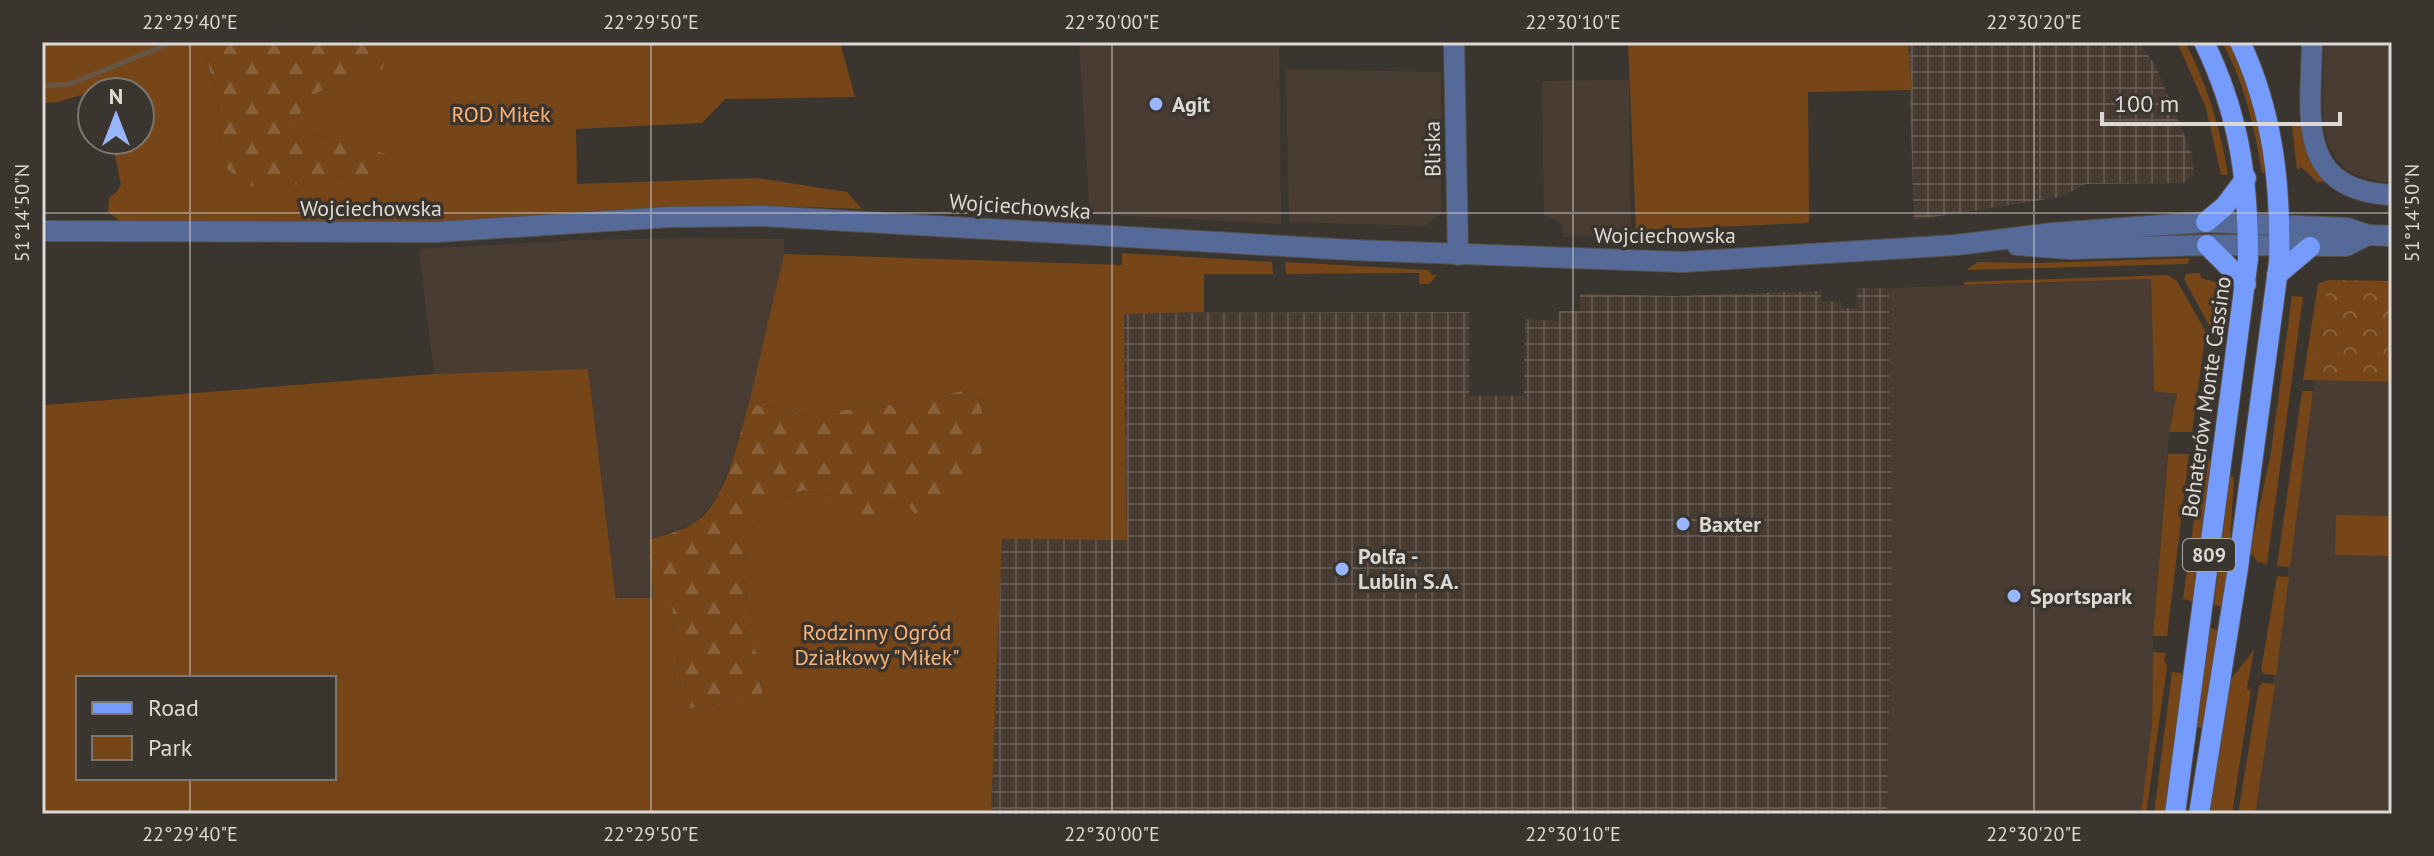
<svg xmlns="http://www.w3.org/2000/svg" width="2434" height="856" viewBox="0 0 2434 856" font-family="'PT Sans',sans-serif">
	<defs>
		<pattern id="industrial-grid" width="8" height="8" patternUnits="userSpaceOnUse" patternTransform="scale(2)"><rect width="8" height="8" fill="#493d33"/><path d="M0 4h8M4 0v8" fill="none" stroke="#635850"/></pattern>
		<pattern id="forest-firs" width="22" height="20" patternUnits="userSpaceOnUse" patternTransform="scale(2)"><rect width="22" height="20" fill="#774618"/><path d="M5 1l3.5 6h-7zM16 11l3.5 6h-7z" fill="#8a6039"/></pattern>
		<pattern id="park-crowns" width="20" height="18" patternUnits="userSpaceOnUse" patternTransform="scale(2)"><rect width="20" height="18" fill="#774618"/><path d="M2 6a3 3 0 1 1 6 0M12 15a3 3 0 1 1 6 0" fill="none" stroke="#8a6039"/></pattern>
	</defs>
	<rect width="100%" height="100%" fill="#3b352f"/>
	<g fill="#493d33">
		<path d="M1079 42H1279L1281 224 1090 214Z"/>
		<path d="M2324 42H2392V182L2376 181 2349 172 2337 160 2328 145 2323 122Z"/>
		<path d="M1286 69 1441 72V213L1425 226 1289 222Z"/>
		<path d="M1629 80 1631 235 1563 237 1562 224 1544 214 1542 81Z"/>
		<path d="M686 238 784 239V254L749 403 732 460 715 501 695 523 649 540 653 598H617L588 370 434 374 419 249 579 240Z"/>
		<path d="M2151 279 2154 390 2177 394 2169 432 2153 636 2152 724 2141 814H1887L1892 575 1889 288Z"/>
		<path d="M2328 280 2392 281V814H2255Z"/>
	</g>
	<g fill="url(#industrial-grid)">
		<path d="M1908 42H2139L2155 65 2184 134 2192 154 2194 174 2183 183 2086 184 2060 197 1914 220Z"/>
		<path d="M1857 288H1889L1892 575 1887 814H991L1002 539H1127L1124 313 1469 312V396H1524L1525 319 1558 321 1559 311H1580V294L1676 296 1821 291V301L1841 302 1842 308H1857Z"/>
	</g>
	<g fill="#774618" fill-rule="evenodd">
		<path d="M42 42H232L206 55 220 115 219 162 376 182 397 157 293 129 308 96 381 69 394 42H840L855 97 725 99 702 123 576 129 577 184 757 178 847 192 862 209 745 205 607 210 441 222 120 221 108 212 109 197 115 194 121 185 112 140H140V92H92L57 102 42 103Z"/>
		<path d="M1628 42H1908L1912 90 1808 92 1809 223 1636 230Z"/>
		<path d="M2177 42H2185C2207 84 2221 129 2228 175H2221L2206 108Z"/>
		<path d="M2222 42H2229C2250 83 2260 127 2268 172L2262 173C2255 128 2244 82 2222 42Z"/>
		<path d="M2297 123 2303 126 2305 143 2328 182H2317L2301 167 2297 170 2292 127Z"/>
		<path d="M1122 253 1272 262 1273 274H1204V312L1124 314 1127 540 1002 539 991 814H42V365L45 405 434 374 588 369 616 598H653L649 540 672 605 683 709 763 697 743 574 753 525 776 502 803 490 827 495 858 525 902 497 977 472 986 433 980 400 962 391 904 403 806 415 749 403 784 254 1122 265ZM78 678H334V778H78Z"/>
		<path d="M2190 258 2187 264 1966 270 1978 262 2038 263Z"/>
		<path d="M1285 262 1428 270 1432 275H1437L1429 284H1419V273L1286 274Z"/>
		<path d="M2200 273 2201 278 2219 283C2218 299 2212 313 2211 329L2184 279 2186 274Z"/>
		<path d="M2168 275 2177 281 2206 332 2192 432H2169L2177 394 2154 391 2151 279 1964 285V282Z"/>
		<path d="M2328 280 2315 380H2303L2318 284Z"/>
		<path d="M2292 296 2303 297 2267 564 2258 562 2250 552 2271 452Z"/>
		<path d="M2302 391H2313L2290 567 2277 566Z"/>
		<path d="M2203 453 2210 460 2211 466 2194 602 2183 599Z"/>
		<path d="M2168 454H2189L2167 636H2153Z"/>
		<path d="M2230 476 2234 477 2229 559 2223 607 2214 605Z"/>
		<path d="M2336 515 2392 516V556L2335 555Z"/>
		<path d="M2277 576 2289 577 2276 675 2264 674 2261 670Z"/>
		<path d="M2209 628 2219 630 2203 728 2197 727Z"/>
		<path d="M2254 650 2247 689 2251 690 2232 814H2209L2230 680Z"/>
		<path d="M2153 652 2166 653 2164 660 2167 667 2146 814H2141L2152 724Z"/>
		<path d="M2172 672 2181 673 2183 678 2165 814H2154Z"/>
		<path d="M2263 683 2275 684 2255 814H2238L2259 686Z"/>
	</g>
	<g fill="url(#forest-firs)">
		<path d="M232 42H394L382 69 308 96 293 129 398 157 376 182 248 186 219 162 220 115 206 54Z"/>
		<path d="M962 391 980 400 986 433 977 472 915 514 902 497 858 525 827 495 803 490 776 502 753 525 743 574 763 697 683 709 672 605 649 540C663 535 683 531 696 522 727 500 738 439 749 403L806 415 904 403Z"/>
	</g>
	<path fill="url(#park-crowns)" d="M2328 280 2392 281V382L2315 380Z"/>
	<g fill="none" stroke-linecap="round" stroke-linejoin="round">
		<path stroke="#675647" stroke-width="5" d="M42 86 70 84 173 42"/>
		<defs>
			<g id="minor">
				<path d="M1454 42 1458 255"/>
				<path d="M2312 42C2311 115 2294 190 2392 195"/>
				<path d="M42 231 437 232 670 217 763 216 1352 250 1683 262 1956 245 2053 233 2206 222 2347 228 2368 235 2392 236"/>
				<path d="M2017 245 2070 249 2207 245 2346 246 2368 235"/>
			</g>
			<g id="major">
				<path d="M2206 222 2225 206 2246 178"/>
				<path d="M2207 245 2246 284"/>
				<path d="M2277 275 2310 247"/>
				<path d="M2175 814 2248 259C2248 179 2240 116 2204 42"/>
				<path d="M2199 814 2238 568 2279 262C2281 185 2273 112 2240 42"/>
			</g>
		</defs>
		<use href="#minor" stroke="#58524d" stroke-width="22"/>
		<use href="#major" stroke="#58524d" stroke-width="22"/>
		<use href="#minor" stroke="#566a9a" stroke-width="20"/>
		<use href="#major" stroke="#759bfc" stroke-width="20"/>
	</g>
	<path fill="none" stroke="#dcd8d4" stroke-width="2" stroke-opacity="0.45" d="M190 42V678M651 42V814M1112 42V814M1573 42V814M2034 42V814M42 213H2392M190 778V814"/>
	<g fill="#98b6fd" stroke="#3b352f" stroke-width="3">
		<circle cx="1156" cy="104" r="8"/>
		<circle cx="1683" cy="524" r="8"/>
		<circle cx="1342" cy="569" r="8"/>
		<circle cx="2014" cy="596" r="8"/>
	</g>
	<g text-anchor="middle" stroke-width="7" stroke-linejoin="round" paint-order="stroke">
		<rect fill="#3b352f" stroke="#aca7a2" stroke-width="2" x="2183" y="539" width="52" height="32" rx="6"/>
		<g font-size="20" font-weight="bold" fill="#dcd8d4">
			<text x="2209" y="562">809</text>
		</g>
		<g font-size="22" font-weight="bold" fill="#dcd8d4" stroke="#3b352f" text-anchor="start">
			<text x="1172" y="112">Agit</text>
			<text x="1699" y="532">Baxter</text>
			<text x="1358" y="564">Polfa -<tspan x="1358" dy="25">Lublin S.A.</tspan></text>
			<text x="2030" y="604">Sportspark</text>
		</g>
		<g font-size="22" fill="#feb376" stroke="#3b352f">
			<text x="501" y="122">ROD Miłek</text>
			<text x="877" y="640">Rodzinny Ogród<tspan x="877" dy="25">Działkowy "Miłek"</tspan></text>
		</g>
		<g font-size="22" fill="#dcd8d4" stroke="#3b352f">
			<text transform="translate(1432 149) rotate(-91)" y="8">Bliska</text>
			<text transform="translate(1020 206) rotate(4)" y="8">Wojciechowska</text>
			<text x="371" y="216">Wojciechowska</text>
			<text x="1665" y="243">Wojciechowska</text>
			<text transform="translate(2206 397) rotate(-82)" y="8">Bohaterów Monte Cassino</text>
		</g>
	</g>
	<rect width="2434" height="856" fill="none" stroke="#3b352f" stroke-width="88"/>
	<rect x="76" y="676" width="260" height="104" fill="#3b352f" stroke="#7b7671" stroke-width="2"/>
	<rect x="92" y="702" width="40" height="12" fill="#759bfc" stroke="#7b7671" stroke-width="2"/>
	<text x="148" y="716" font-size="24" fill="#dcd8d4">Road</text>
	<rect x="92" y="736" width="40" height="24" fill="#774618" stroke="#7b7671" stroke-width="2"/>
	<text x="148" y="756" font-size="24" fill="#dcd8d4">Park</text>
	<g transform="translate(116 116)"><circle r="38" fill="#3b352f" stroke="#7b7671" stroke-width="2"/>
	<path d="M0-6L14 30L0 20L-14 30Z" fill="#98b6fd"/>
	<text y="-12" font-size="22" font-weight="bold" text-anchor="middle" fill="#dcd8d4">N</text>
	</g>
	<path d="M2102 112v12h238v-12" fill="none" stroke="#dcd8d4" stroke-width="4"/>
	<text x="2114" y="112" font-size="24" fill="#dcd8d4" stroke="#3b352f" stroke-width="6" paint-order="stroke">100 m</text>
	<rect x="44" y="44" width="2346" height="768" fill="none" stroke="#dcd8d4" stroke-width="3"/>
	<g font-size="20" text-anchor="middle" fill="#dcd8d4">
		<text x="190" y="29">22°29'40"E</text>
		<text x="651" y="29">22°29'50"E</text>
		<text x="1112" y="29">22°30'00"E</text>
		<text x="1573" y="29">22°30'10"E</text>
		<text x="2034" y="29">22°30'20"E</text>
		<text transform="translate(22 213) rotate(-90)" y="7">51°14'50"N</text>
		<text transform="translate(2412 213) rotate(-90)" y="7">51°14'50"N</text>
		<text x="190" y="841">22°29'40"E</text>
		<text x="651" y="841">22°29'50"E</text>
		<text x="1112" y="841">22°30'00"E</text>
		<text x="1573" y="841">22°30'10"E</text>
		<text x="2034" y="841">22°30'20"E</text>
	</g>
</svg>
